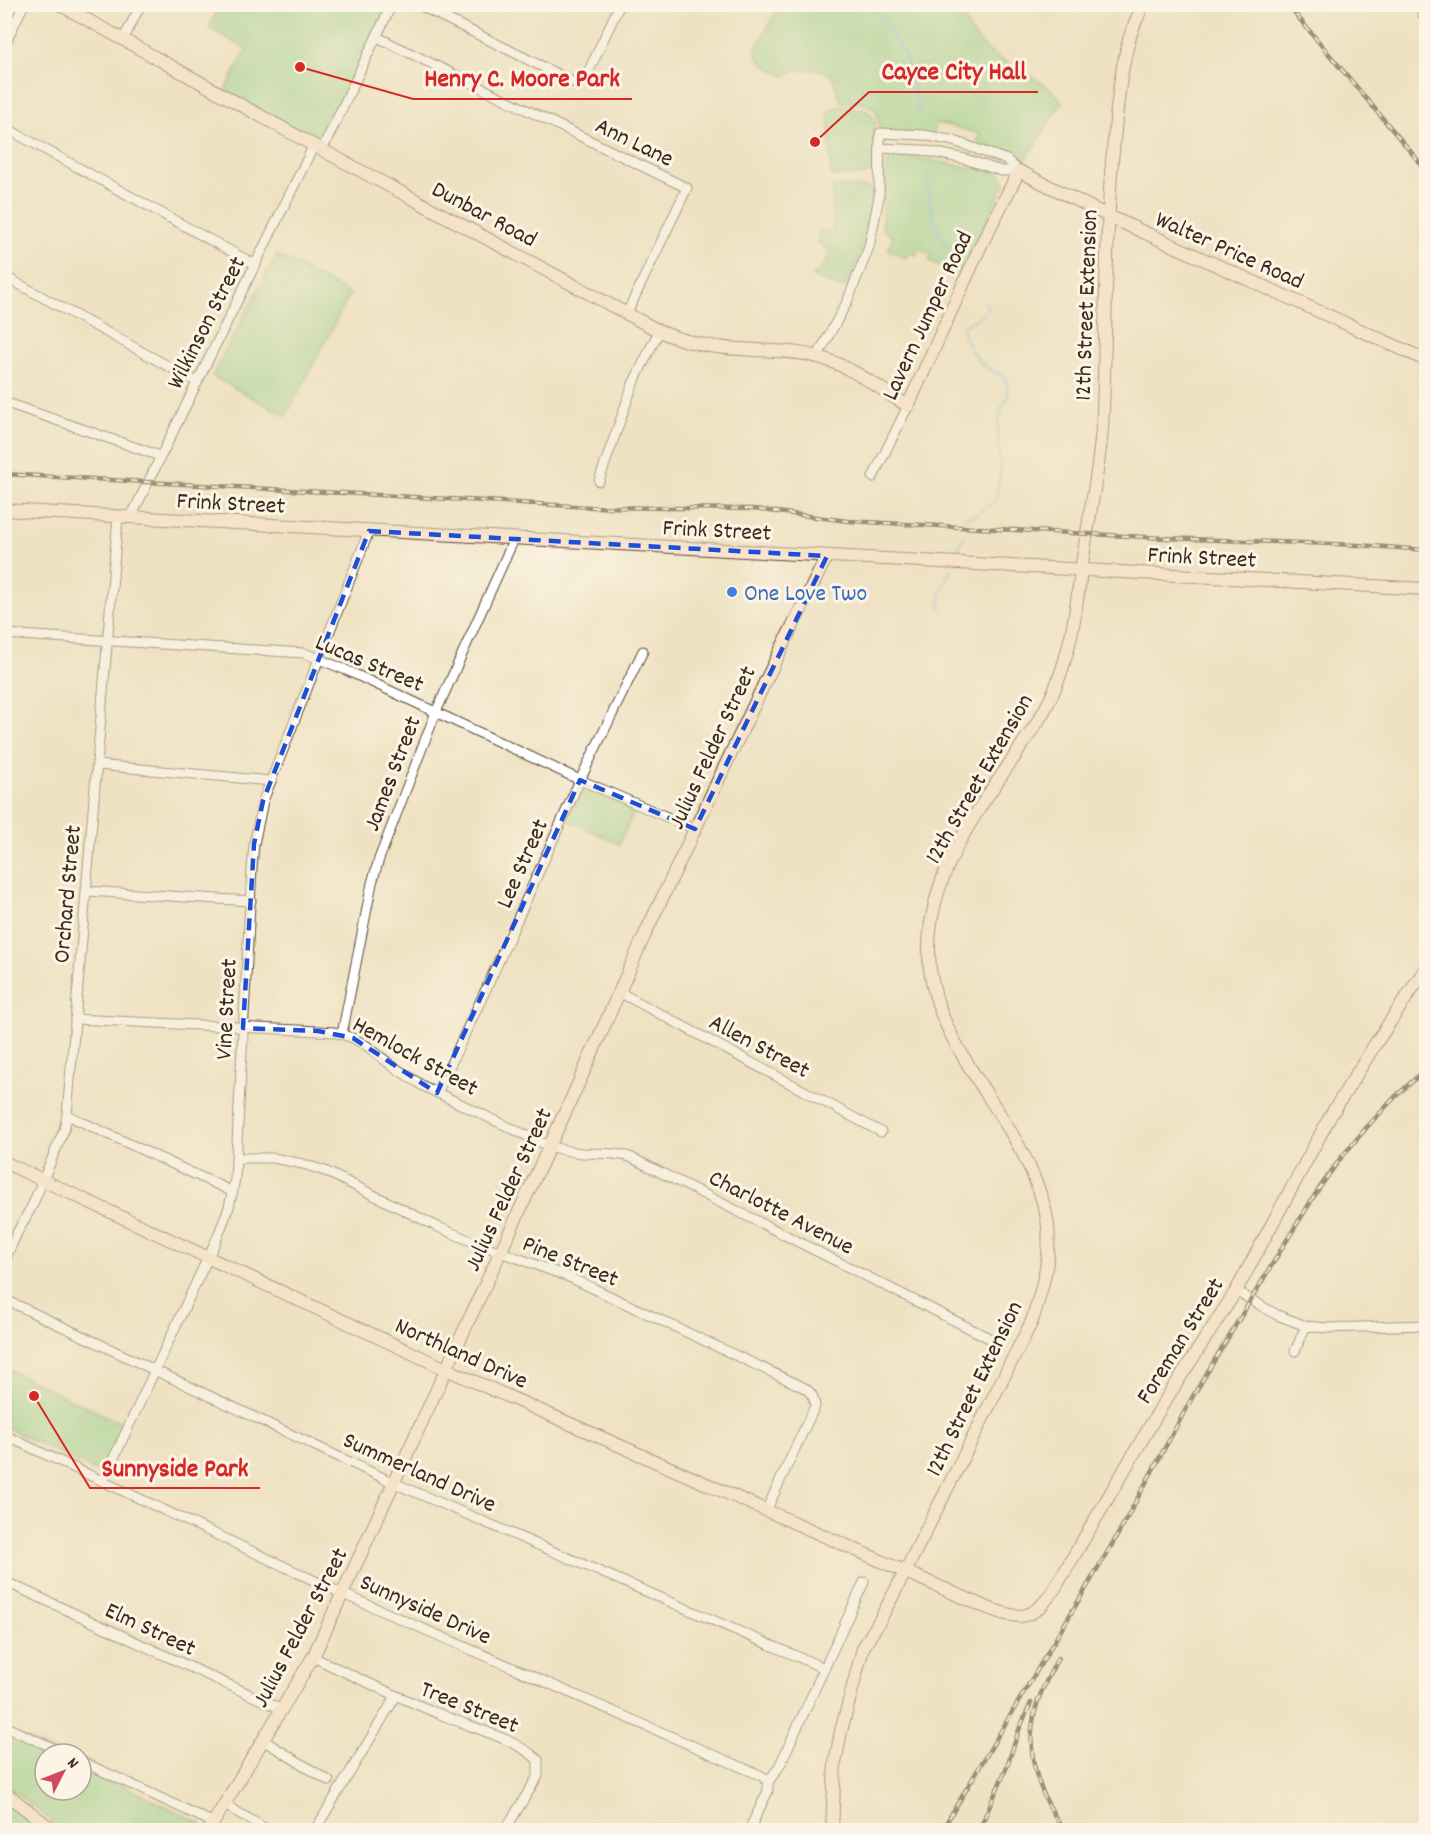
<svg xmlns="http://www.w3.org/2000/svg" width="1431" height="1835" viewBox="0 0 1431 1835" font-family="Dekko,sans-serif">
	<rect width="100%" height="100%" fill="#fcf5e5"/>
	<filter id="ink" filterUnits="userSpaceOnUse"><feTurbulence type="fractalNoise" baseFrequency=".0167" numOctaves="2"/><feDisplacementMap in="SourceGraphic" scale="12" xChannelSelector="R" yChannelSelector="G"/><feConvolveMatrix kernelMatrix="1 2 1 2 8 2 1 2 1" color-interpolation-filters="sRGB"/></filter>
	<filter id="wash" filterUnits="userSpaceOnUse"><feTurbulence type="fractalNoise" baseFrequency=".008" numOctaves="4" result="noise"/><feDisplacementMap in="SourceGraphic" scale="24" xChannelSelector="R" yChannelSelector="G"/><feGaussianBlur stdDeviation="1.35" result="paint"/><feColorMatrix in="noise" values="0 0 0 0 0 0 0 0 0 0 0 0 0 0 0 0 0 1.4 0 .05"/><feComposite in="paint" operator="in"/></filter>
	<g filter="url(#wash)">
		<rect width="100%" height="100%" fill="#efe2c2"/>
		<g fill="#8ed189" stroke="#647e54" stroke-width="1.5">
			<path d="M220 5H392L322 150 223 94 247 49 209 28Z"/>
			<path d="M780 5H957C965 24 975 41 993 54 1008 64 1057 87 1062 103L1025 161 977 143 980 134 955 127 936 123 933 137 880 133C878 100 870 104 841 102L833 78 825 71 809 69 793 70 785 76C774 70 755 64 756 49Z"/>
			<path d="M837 107C853 108 870 105 875 123L873 169 866 175 835 176 831 174 829 111Z"/>
			<path d="M898 154 994 172 1003 176 1005 183 968 264 962 272H954L929 261 932 255 919 248 916 255 909 252 906 258 888 249 893 237 883 229 882 223 886 169C887 160 889 157 898 154Z"/>
			<path d="M832 187H866L871 189 873 193 867 235 847 287H837L812 276C825 270 826 262 830 250L818 242 819 231H833Z"/>
			<path d="M277 255 350 294 286 416 212 376Z"/>
			<path d="M583 784 635 810 619 844 566 819Z"/>
			<path d="M5 1368 123 1424 102 1474 5 1427Z"/>
			<path d="M4 1729 57 1754H45V1790H81V1765L202 1824 200 1830H63L5 1784Z"/>
			<path d="M5 1792 53 1830H5Z"/>
		</g>
		<g fill="none" stroke-linecap="round" stroke-linejoin="round">
			<g stroke="#5fb0da" stroke-width="2">
				<path d="M871 4 887 25 906 59 920 115"/>
				<path d="M927 173C929 205 934 238 960 260"/>
				<path d="M965 520 966 517 978 514 995 501 1001 471 998 447V425L1001 410 1008 397 1007 384 1004 376C1000 374 994 372 990 370 978 364 965 342 962 328 970 321 981 318 988 309L985 302"/>
				<path d="M954 560 964 535"/>
				<path d="M941 609 940 594 951 568"/>
			</g>
		</g>
	</g>
	<g filter="url(#ink)">
		<g fill="none" stroke-linecap="round" stroke-linejoin="round">
			<defs>
				<g id="street">
					<path d="M417 4 575 83 585 79 620 4"/>
					<path d="M377 37 687 188 627 313"/>
					<path d="M123 40 141 4"/>
					<path d="M4 46 24 4"/>
					<path d="M4 127 256 265"/>
					<path d="M880 148 922 150 965 159 1001 171H1019"/>
					<path d="M322 150 392 4"/>
					<path d="M4 276 197 382"/>
					<path d="M817 357 847 302 869 247 879 197 880 133 924 135 954 141 1007 160 1019 171"/>
					<path d="M4 402 160 456"/>
					<path d="M873 477 908 406"/>
					<path d="M599 481 633 384 659 331"/>
					<path d="M131 517 314 145"/>
					<path d="M4 634 304 653 346 670 580 780 695 829"/>
					<path d="M97 765 271 781"/>
					<path d="M87 891 251 901"/>
					<path d="M619 992 881 1132"/>
					<path d="M75 1019 318 1031 334 1032 353 1038 367 1046 391 1065 423 1086 542 1143C554 1148 569 1152 583 1153 599 1154 614 1152 630 1157L989 1338"/>
					<path d="M342 1034 372 883 379 859 436 712 514 539"/>
					<path d="M437 1093 488 985 580 780 643 651"/>
					<path d="M67 1115 233 1192"/>
					<path d="M236 1158H273L303 1164 325 1171 438 1227 471 1241 569 1277 803 1387C811 1392 814 1396 815 1406L766 1511"/>
					<path d="M4 1262 17 1233 32 1206 64 1130 67 1115 118 517"/>
					<path d="M1236 1291 1277 1315 1306 1326 1327 1328 1426 1325"/>
					<path d="M4 1299 394 1483 824 1668"/>
					<path d="M1295 1351 1306 1326"/>
					<path d="M4 1435 343 1594 762 1776 768 1782"/>
					<path d="M103 1481 218 1236 229 1207 235 1179 252 868 254 844 263 801 369 531"/>
					<path d="M4 1581 281 1709"/>
					<path d="M313 1657C357 1678 402 1699 447 1717 476 1729 516 1739 538 1760V1776L505 1830"/>
					<path d="M4 1726 67 1754"/>
					<path d="M263 1740 329 1781"/>
					<path d="M81 1761 214 1823"/>
					<path d="M225 1805 268 1830"/>
					<path d="M315 1830 396 1696"/>
					<path d="M749 1830 768 1791V1782L779 1767 864 1582"/>
				</g>
				<g id="secondary">
					<path d="M59 4 322 150 659 331C684 342 713 348 740 349 766 351 793 350 818 357 851 366 879 388 908 406L982 243 1019 171 1108 216 1426 360"/>
					<path d="M1420 4 1426 17"/>
					<path d="M4 510 1426 589"/>
					<path d="M4 1162 446 1369 983 1606C1019 1620 1032 1623 1055 1588L1163 1404 1236 1291 1331 1115 1374 1046 1426 968"/>
					<path d="M4 1792 53 1830"/>
					<path d="M209 1830 313 1657 575 1091 646 932 766 680 827 556"/>
					<path d="M832 1830 835 1763 841 1731 863 1648 881 1618 905 1572 1032 1321C1042 1290 1051 1259 1048 1226 1046 1207 1039 1190 1032 1173 1000 1097 927 1035 929 947 930 873 977 811 1017 753 1024 741 1033 730 1040 718 1054 695 1064 667 1070 640 1077 611 1079 580 1084 551 1091 505 1101 459 1103 412 1106 328 1105 245 1112 161 1116 122 1118 82 1128 44 1131 30 1138 17 1143 4"/>
				</g>
			</defs>
			<use href="#street" stroke="#564637" stroke-width="11"/>
			<use href="#secondary" stroke="#564637" stroke-width="14"/>
			<use href="#street" stroke="#fff" stroke-width="9"/>
			<use href="#secondary" stroke="#fce5d0" stroke-width="12"/>
			<defs>
				<g id="rail">
					<path d="M1287 4 1426 170"/>
					<path d="M4 474 591 507 753 509 848 521 1165 538 1358 545 1426 550"/>
					<path d="M1058 1658C1050 1673 1042 1688 1037 1704 1023 1750 1037 1792 1064 1830"/>
					<path d="M942 1830 1117 1536 1193 1396 1282 1248 1318 1190 1340 1159 1367 1127 1395 1097 1426 1069"/>
					<path d="M979 1830 1006 1769 1020 1727 1031 1703"/>
				</g>
			</defs>
			<use href="#rail" stroke="#3b2a1e" stroke-width="4.5"/>
			<use href="#rail" stroke="#fcf5e5" stroke-width="2" stroke-dasharray="7" stroke-linecap="butt"/>
		</g>
	</g>
	<path d="M0 0H1431V1835H0ZM369 531 827 556 695 829 580 780 437 1093 353 1038 318 1031 243 1028 254 844 263 801Z" fill="#efe2c2" fill-opacity=".55" fill-rule="evenodd"/>
	<path fill="none" stroke="#1d4ed8" stroke-width="4.5" stroke-dasharray="12 8" stroke-linejoin="round" d="M369 531 827 556 695 829 580 780 437 1093 353 1038 318 1031 243 1028 254 844 263 801Z"/>
	<circle fill="#3f7fe0" stroke="#fcf5e5" stroke-width="2" cx="732" cy="592" r="6"/>
	<g text-anchor="middle" stroke-width="6" stroke-linejoin="round" paint-order="stroke">
		<g font-size="24" fill="#3b2a1e" stroke="#fcf5e5">
			<text transform="translate(635 141) rotate(26)" y="8">Ann Lane</text>
			<text transform="translate(485 213) rotate(28)" y="8">Dunbar Road</text>
			<text transform="translate(1230 249) rotate(24)" y="8">Walter Price Road</text>
			<text transform="translate(1085 305) rotate(-88)" y="8">12th Street Extension</text>
			<text transform="translate(926 315) rotate(-65)" y="8">Lavern Jumper Road</text>
			<text transform="translate(205 322) rotate(-63)" y="8">Wilkinson Street</text>
			<text transform="translate(231 502) rotate(3)" y="8">Frink Street</text>
			<text transform="translate(717 529) rotate(3)" y="8">Frink Street</text>
			<text transform="translate(1202 556) rotate(3)" y="8">Frink Street</text>
			<text transform="translate(370 662) rotate(23)" y="8">Lucas Street</text>
			<text transform="translate(711 747) rotate(-65)" y="8">Julius Felder Street</text>
			<text transform="translate(391 773) rotate(-69)" y="8">James Street</text>
			<text transform="translate(978 778) rotate(-60)" y="8">12th Street Extension</text>
			<text transform="translate(521 863) rotate(-66)" y="8">Lee Street</text>
			<text transform="translate(66 894) rotate(-85)" y="8">Orchard Street</text>
			<text transform="translate(225 1009) rotate(-87)" y="8">Vine Street</text>
			<text transform="translate(760 1045) rotate(28)" y="8">Allen Street</text>
			<text transform="translate(416 1055) rotate(29)" y="8">Hemlock Street</text>
			<text transform="translate(507 1189) rotate(-65)" y="8">Julius Felder Street</text>
			<text transform="translate(782 1211) rotate(27)" y="8">Charlotte Avenue</text>
			<text transform="translate(571 1260) rotate(22)" y="8">Pine Street</text>
			<text transform="translate(1179 1340) rotate(-58)" y="8">Foreman Street</text>
			<text transform="translate(462 1352) rotate(24)" y="8">Northland Drive</text>
			<text transform="translate(973 1388) rotate(-64)" y="8">12th Street Extension</text>
			<text transform="translate(420 1471) rotate(24)" y="8">Summerland Drive</text>
			<text transform="translate(426 1608) rotate(24)" y="8">Sunnyside Drive</text>
			<text transform="translate(299 1627) rotate(-62)" y="8">Julius Felder Street</text>
			<text transform="translate(151 1628) rotate(25)" y="8">Elm Street</text>
			<text transform="translate(470 1706) rotate(22)" y="8">Tree Street</text>
		</g>
		<g font-size="24" fill="#366cbe" stroke="#fcf5e5" text-anchor="start">
			<text x="744" y="600">One Love Two</text>
		</g>
	</g>
	<path fill="none" stroke="#d62828" stroke-width="2" d="M815 142L869 92H1038M300 67L413 99H632M34 1396L90 1488H260"/>
	<g fill="#d62828" stroke="#fcf5e5" stroke-width="2">
		<circle cx="815" cy="142" r="6"/>
		<circle cx="300" cy="67" r="6"/>
		<circle cx="34" cy="1396" r="6"/>
	</g>
	<g font-size="26" text-anchor="middle" font-weight="bold" fill="#d62828" stroke="#fcf5e5" stroke-width="6" stroke-linejoin="round" paint-order="stroke">
		<text x="954" y="79">Cayce City Hall</text>
		<text x="522" y="86">Henry C. Moore Park</text>
		<text x="175" y="1476">Sunnyside Park</text>
	</g>
	<rect width="1431" height="1835" fill="none" stroke="#fcf5e5" stroke-width="24"/>
	<g transform="translate(63 1772) rotate(48)"><circle r="28" fill="#fcf5e5" stroke="#afa495" stroke-width="1.5"/>
	<path d="M0-4.5L10 22L0 15L-10 22Z" fill="#d1495b"/>
	<text y="-9" font-size="16" font-weight="bold" text-anchor="middle" fill="#3b2a1e">N</text>
	</g>
</svg>
